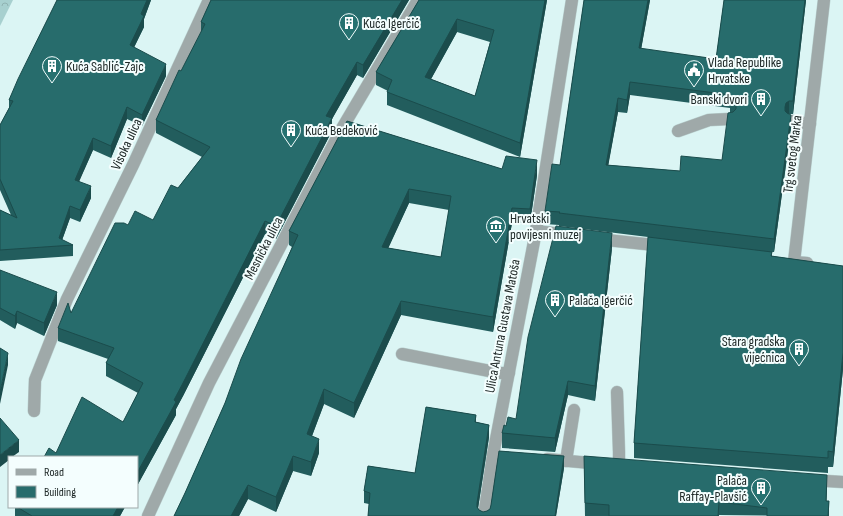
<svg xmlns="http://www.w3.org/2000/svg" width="843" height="516" viewBox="0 0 843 516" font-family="'Sofia Sans Condensed',sans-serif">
	<defs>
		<pattern id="forest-crowns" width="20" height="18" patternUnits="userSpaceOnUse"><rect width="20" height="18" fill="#a7d0cf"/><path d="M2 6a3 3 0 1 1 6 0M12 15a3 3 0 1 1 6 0" fill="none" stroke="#8fb3b2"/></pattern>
	</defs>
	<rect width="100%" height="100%" fill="#dbf5f4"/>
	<path fill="url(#forest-crowns)" d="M0 0H13L0 26Z"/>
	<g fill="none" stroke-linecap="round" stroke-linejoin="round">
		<defs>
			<g id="minor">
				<path d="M792 121 810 124"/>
				<path d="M678 131 709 120 729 119"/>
				<path d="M536 231 570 235"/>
				<path d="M597 239 664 246"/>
				<path d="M807 263 794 262 824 0"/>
				<path d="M402 354 500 373H509"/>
				<path d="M617 392 619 452V465"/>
				<path d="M34 411 35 380 67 299 133 165 209 0"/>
				<path d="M547 459 601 464"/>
				<path d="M566 461 574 410"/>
				<path d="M810 480 843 482"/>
				<path d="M148 516 209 383 341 130 418 0"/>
				<path d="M484 516 493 455 536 231 572 0"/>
			</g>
		</defs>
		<use href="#minor" stroke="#b9d0cf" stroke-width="13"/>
		<use href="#minor" stroke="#9fa9a9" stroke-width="12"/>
	</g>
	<g fill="#225d5d" fill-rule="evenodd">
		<path d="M57 0H151L144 19V27L134 47 166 76 142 126 127 119 111 158 93 150 79 181 91 198 80 222 70 218 62 240 73 245V256L0 261V210L11 215 0 190V125L9 108V100Z"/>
		<path d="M211 0H409L363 78 357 75 332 119V131L276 239 265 234 183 396 176 409V415L137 486V457L56 453 123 422 138 393 106 376V363L108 359 58 341V328L71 313 128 225 153 220 202 157 156 133V120L201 33V22Z"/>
		<path d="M419 0H547L520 157 387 105V92L388 91 376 85V72ZM457 32 490 42 475 96 431 79Z"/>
		<path d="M584 0H650L641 49 716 59 724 0H806L793 114H789L791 128 774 252H772V256L843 266V369L833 467H828V473L634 458V443L648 237 559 226V225L545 224V211L560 165ZM630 95 730 108V112L732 113 722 160 680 171 608 165 618 112 627 113Z"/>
		<path d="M347 121 502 169 537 175 530 223H512L493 332 401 315 354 418 324 404 312 436 319 453 311 476 293 471 276 512 248 499 239 516H174L185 493 225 403 292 247 289 245V231ZM409 203 449 210 441 257 388 248Z"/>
		<path d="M612 248 595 401 568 395 555 452 502 448V433L506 426 516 419Z"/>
		<path d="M0 270 57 305 44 336 17 323 15 329 0 320Z"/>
		<path d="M426 407 476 415V422L489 425V437L478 508 479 510 483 512 487 511 490 509 491 505 499 451 564 456V468L556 516H368L369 504 364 503V491L368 466 415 473Z"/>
		<path d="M584 456 827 488 826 501H829V516L719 515V516H585Z"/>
		<path d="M15 507H125L120 516H15Z"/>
	</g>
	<g fill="#1b4c4c">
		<path d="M147 0H151L144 19V27L130 56V45Z"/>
		<path d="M402 0H409L363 78V65Z"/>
		<path d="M545 0H547L520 157V143Z"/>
		<path d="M648 0H650L639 61V48Z"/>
		<path d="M805 0H806L793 114V101Z"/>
		<path d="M457 19V32L425 90V77Z"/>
		<path d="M357 62V75L332 119V131L276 239V226L326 116Z"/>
		<path d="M166 64V76L142 126V115Z"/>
		<path d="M630 82V95L627 113V100Z"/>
		<path d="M618 98V112L606 178V165Z"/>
		<path d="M789 101V114L786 116 785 107 786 103Z"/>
		<path d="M127 107V119L111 158V146Z"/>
		<path d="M791 115V128L774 252V239Z"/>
		<path d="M93 138V150L75 191V180Z"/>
		<path d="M537 160V175L530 223V209Z"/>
		<path d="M91 186V198L80 222V210Z"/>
		<path d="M409 189V203L382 262V247Z"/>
		<path d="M70 206V218L60 246 59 238Z"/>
		<path d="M512 208V223L493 332V317Z"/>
		<path d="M265 221V234L183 396 176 409V415L137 486V473Z"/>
		<path d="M612 233V248L595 401V386Z"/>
		<path d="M57 292V305L44 336V323Z"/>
		<path d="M401 301V315L354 418V403Z"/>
		<path d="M17 311V323L15 329V316Z"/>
		<path d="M8 353V365L0 404V392Z"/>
		<path d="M843 353V369L833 467V452Z"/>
		<path d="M568 381V395L555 452V438Z"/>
		<path d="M324 389V404L307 449V434Z"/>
		<path d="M489 425V437L477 515V503Z"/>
		<path d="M319 439V453L311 476V462Z"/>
		<path d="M19 440V452L12 457H9V460L0 467V455Z"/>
		<path d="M293 456V471L276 512V497Z"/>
		<path d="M564 456V468L556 516H555Z"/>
		<path d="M827 475V488L826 514V501Z"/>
		<path d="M248 485V499L239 516H231Z"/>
		<path d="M118 507H125L120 516H113Z"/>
	</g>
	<g fill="#276c6c" stroke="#1b4c4c" fill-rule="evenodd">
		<path d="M57 0H147L141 14 144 16 130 45 166 64 142 115 127 107 111 146 93 138 75 180 91 186 80 210 70 206 59 238 73 245 0 250V210L17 218 0 179V125L13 101 9 100 18 79Z"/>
		<path d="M211 0H402L363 65 357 62 326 116 332 118 276 226 265 221 183 383 174 400 176 402 137 473V457H44L49 448 56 453 82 397 123 422 143 383 106 363 114 348 58 328 68 303 71 313 115 223H124L128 225 135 211 153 220 171 185 178 188 210 147 156 120 179 70 181 71 205 24 201 22Z"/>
		<path d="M419 0H545L520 143 387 92 392 80 376 72ZM457 19 494 30 475 96 425 77Z"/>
		<path d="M584 0H648L639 48 716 59 724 0H805L793 101H789L786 103 785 107V111L787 113 791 115 774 239 559 213 560 212 545 211 552 164 560 165ZM630 82 731 95 730 99 735 102 736 106V109L733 112 728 113 722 160 681 156 680 171 606 165 618 98 627 100Z"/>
		<path d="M347 121 502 169 506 156 537 160 530 209 512 208 493 317 401 301 354 403 324 389 307 434 319 439 311 462 293 456 276 497 248 485 231 516H174L185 493 225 403 241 359 298 235 289 231ZM409 189 451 196 441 257 382 247Z"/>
		<path d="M556 226 612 233 595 386 568 381 555 438 502 433 504 425 506 426 508 417 516 419 528 337Z"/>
		<path d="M648 237 772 252 771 256 843 266V353L833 452 828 451V458L634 443Z"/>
		<path d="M0 270 57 292 44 323 17 311 15 316 0 308Z"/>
		<path d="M0 348 8 353 0 392Z"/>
		<path d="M426 407 476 415 475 422 489 425 477 503V507L479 510 483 512 487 511 490 509 491 505 499 451 564 456 555 516H368L370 493 364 491 368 466 415 473Z"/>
		<path d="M0 418 19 440 0 455Z"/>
		<path d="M584 456 827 475 826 501H829L828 516H767V508L719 502 718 516H609V505L585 503Z"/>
		<path d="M17 507H118L113 516H32Z"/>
	</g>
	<defs>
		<symbol id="building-pin" viewBox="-11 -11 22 30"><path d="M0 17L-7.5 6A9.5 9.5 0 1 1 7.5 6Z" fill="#267170" stroke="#f4fefe"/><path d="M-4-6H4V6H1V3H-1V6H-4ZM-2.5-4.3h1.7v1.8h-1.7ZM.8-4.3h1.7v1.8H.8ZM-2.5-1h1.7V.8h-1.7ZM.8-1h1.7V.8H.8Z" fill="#fff"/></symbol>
		<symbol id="civic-pin" viewBox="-11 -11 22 30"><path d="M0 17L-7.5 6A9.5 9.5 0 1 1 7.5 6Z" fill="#267170" stroke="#f4fefe"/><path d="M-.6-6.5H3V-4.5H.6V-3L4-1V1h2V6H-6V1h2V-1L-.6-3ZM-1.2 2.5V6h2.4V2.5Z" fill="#fff"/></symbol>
		<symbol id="museum-pin" viewBox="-11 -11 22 30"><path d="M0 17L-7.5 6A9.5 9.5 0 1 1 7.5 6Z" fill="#267170" stroke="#f4fefe"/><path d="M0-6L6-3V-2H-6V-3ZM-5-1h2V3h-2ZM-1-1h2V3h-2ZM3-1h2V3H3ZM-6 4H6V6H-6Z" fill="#fff"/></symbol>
	</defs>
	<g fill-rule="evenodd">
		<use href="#building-pin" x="338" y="12" width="22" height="30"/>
		<use href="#building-pin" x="41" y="55" width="22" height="30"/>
		<use href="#civic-pin" x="683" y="59" width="22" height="30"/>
		<use href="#building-pin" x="750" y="88" width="22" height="30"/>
		<use href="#building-pin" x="280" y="119" width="22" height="30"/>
		<use href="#museum-pin" x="485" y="215" width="22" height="30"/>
		<use href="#building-pin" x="544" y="289" width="22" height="30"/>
		<use href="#building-pin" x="788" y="338" width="22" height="30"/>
		<use href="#building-pin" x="750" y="477" width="22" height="30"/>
	</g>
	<g text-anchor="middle" stroke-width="4" stroke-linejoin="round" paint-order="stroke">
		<g font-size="14" fill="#202a29" stroke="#f4fefe" text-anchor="start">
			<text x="363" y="28">Kuća Igerčić</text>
			<text x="708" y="67">Vlada Republike<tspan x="708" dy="16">Hrvatske</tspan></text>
			<text x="66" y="71">Kuća Sablić-Zajc</text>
			<text x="747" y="104" text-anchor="end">Banski dvori</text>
			<text x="305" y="135">Kuća Bedeković</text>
			<text x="510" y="223">Hrvatski<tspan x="510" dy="16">povijesni muzej</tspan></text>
			<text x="569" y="305">Palača Igerčić</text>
			<text x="785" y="346" text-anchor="end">Stara gradska<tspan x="785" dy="16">vijećnica</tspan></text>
			<text x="747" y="485" text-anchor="end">Palača<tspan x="747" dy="16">Raffay-Plavšić</tspan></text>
		</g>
		<g font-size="14" fill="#202a29" stroke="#f4fefe">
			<text transform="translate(126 144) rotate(-65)" y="5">Visoka ulica</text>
			<text transform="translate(792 154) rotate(-83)" y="5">Trg svetog Marka</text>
			<text transform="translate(263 248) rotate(-63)" y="5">Mesnička ulica</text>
			<text transform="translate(502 326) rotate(-79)" y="5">Ulica Antuna Gustava Matoša</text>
		</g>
	</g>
	<rect x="8" y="456" width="130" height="52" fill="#f4fefe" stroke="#9fa9a9"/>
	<rect x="16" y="469" width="20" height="6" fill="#9fa9a9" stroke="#9fa9a9"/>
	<text x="44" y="476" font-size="12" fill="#202a29">Road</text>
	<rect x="16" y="486" width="20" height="12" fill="#276c6c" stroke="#9fa9a9"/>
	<text x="44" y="496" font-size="12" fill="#202a29">Building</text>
</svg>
